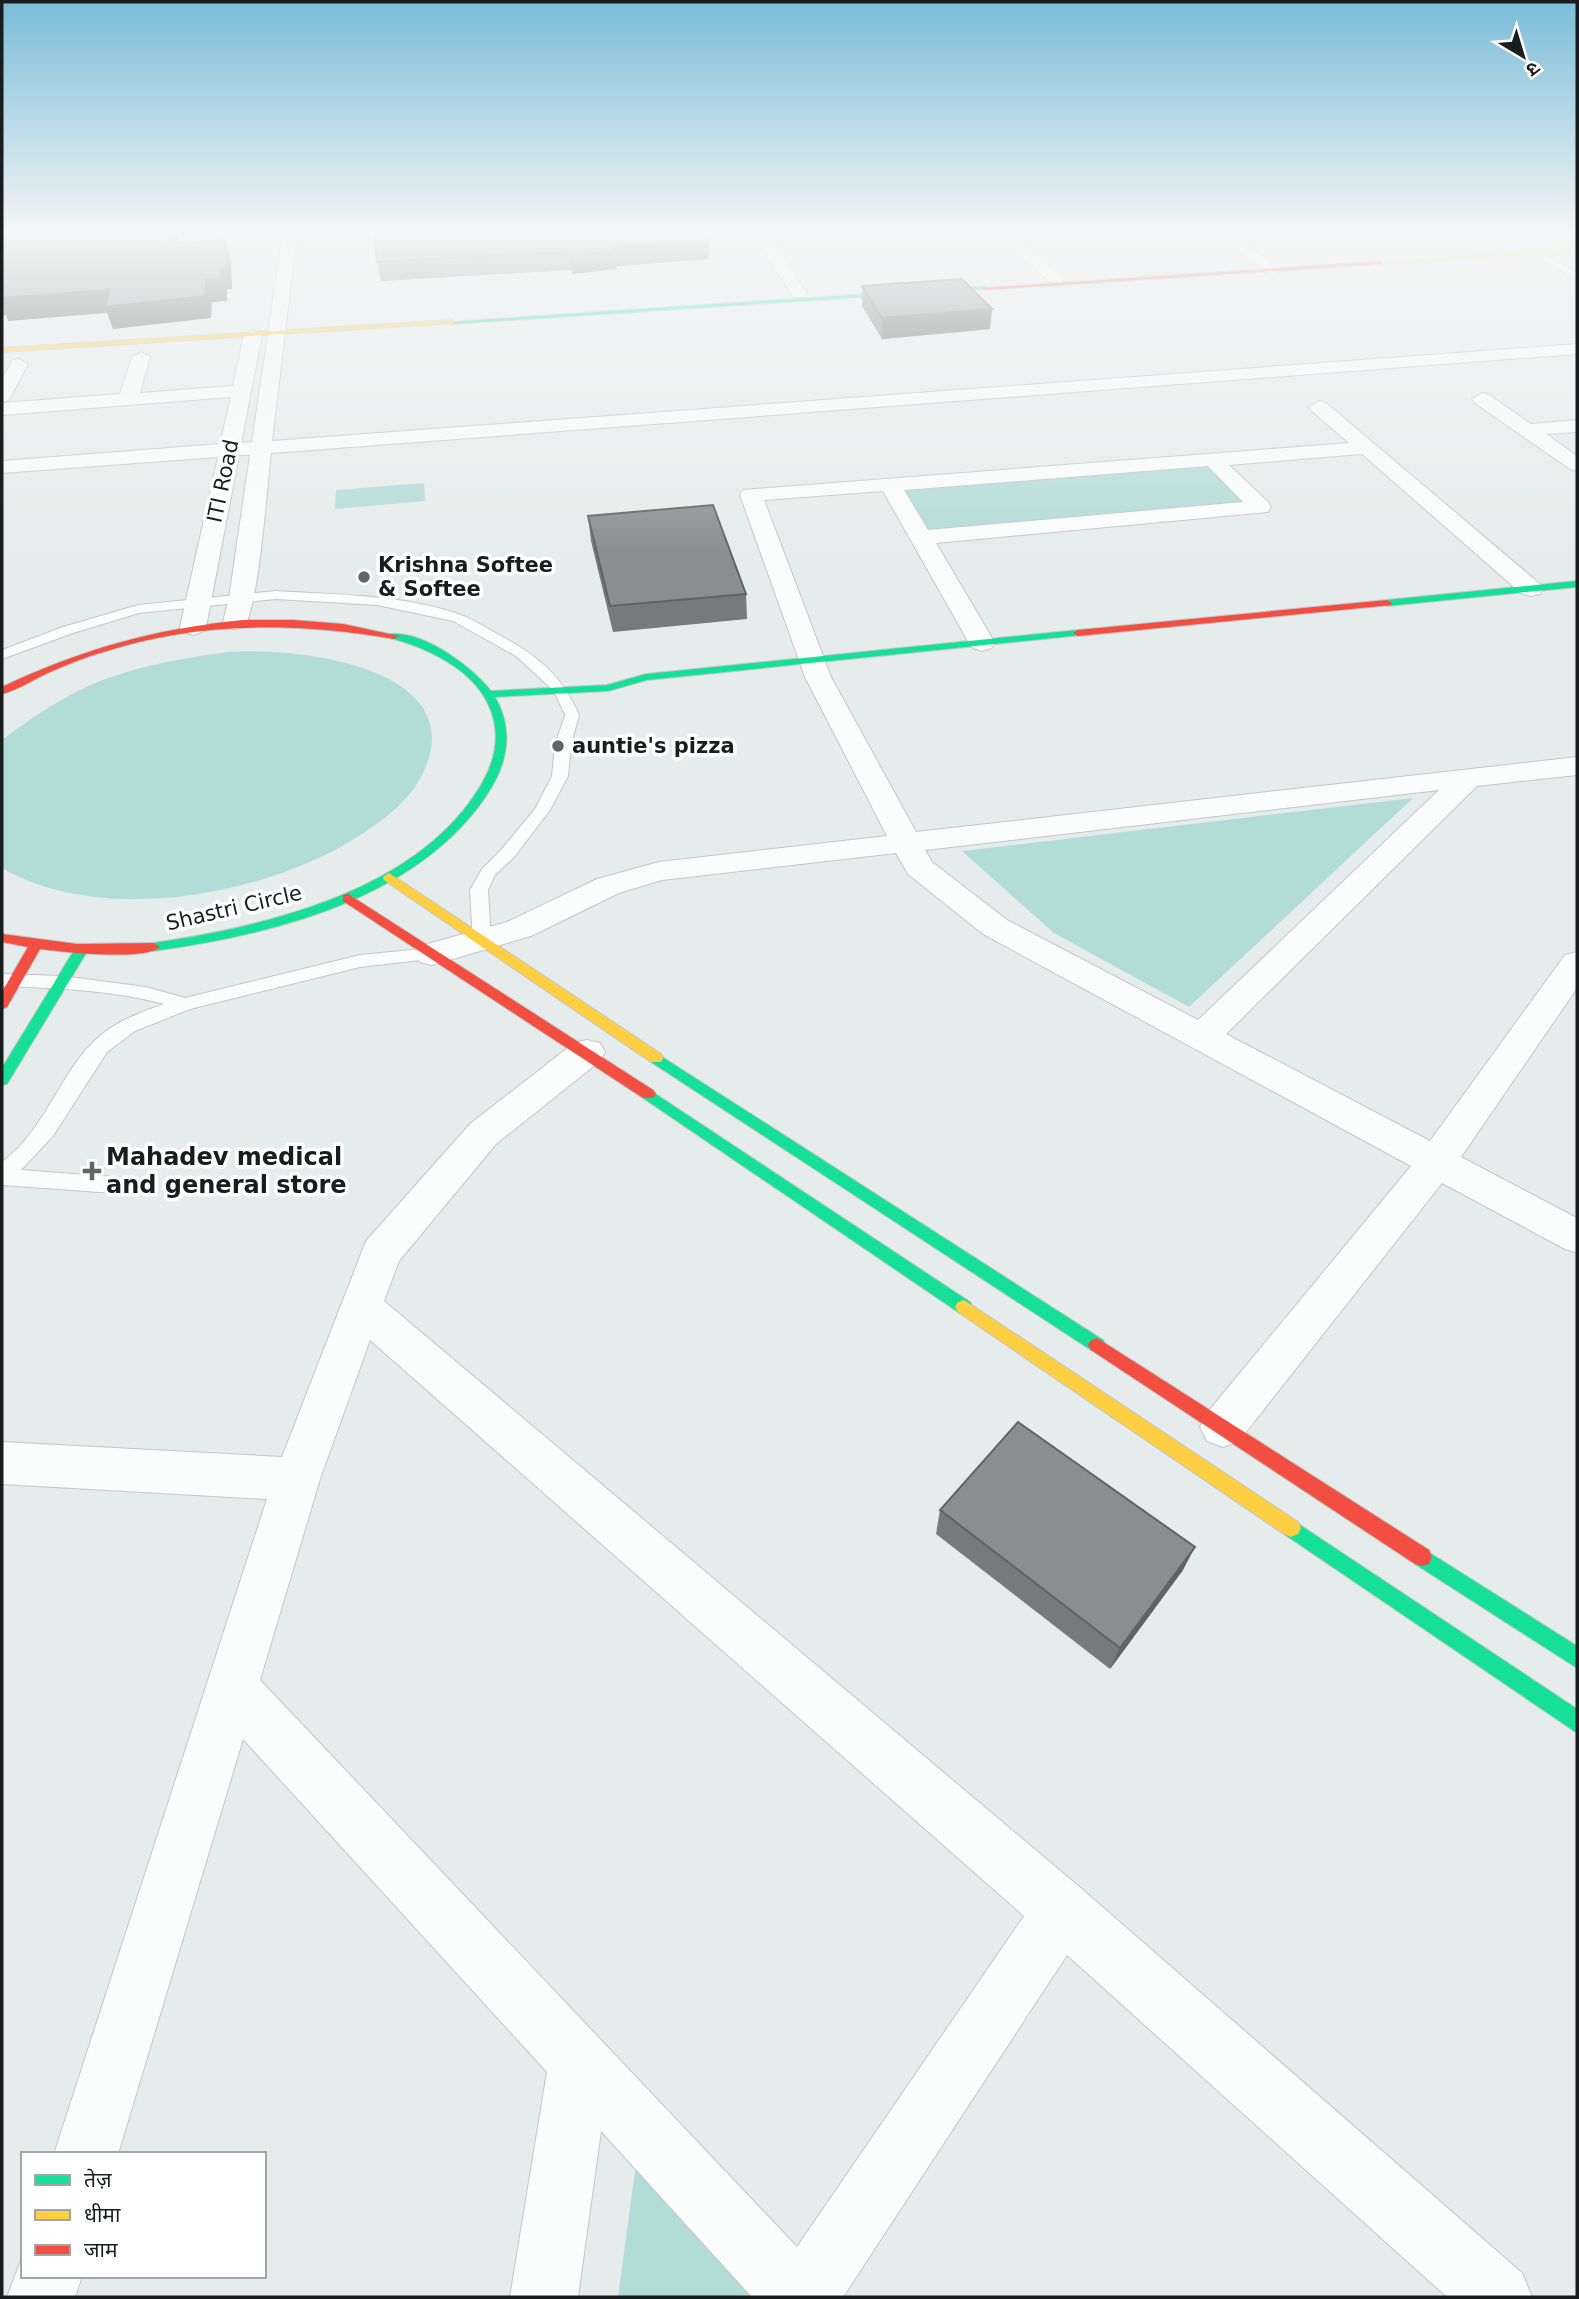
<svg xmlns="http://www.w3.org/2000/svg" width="1579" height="2299" viewBox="0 0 1579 2299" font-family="'DejaVu Sans','Noto Sans Devanagari',sans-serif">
	<rect width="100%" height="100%" fill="#e6eceb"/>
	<g fill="#b2dcd7">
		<path d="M1210 463 1251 504 925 533 899 489Z"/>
		<path d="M424 483 425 501 335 509 336 490Z"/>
		<path d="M230 652C298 647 478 668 421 777 409 800 386 818 365 832 272 895 103 927 2 868L3 739C21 726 39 713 58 702 108 671 172 659 230 652Z"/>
		<path d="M1413 798 1189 1007 1054 933 962 851Z"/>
		<path d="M636 2164 751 2297H618Z"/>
	</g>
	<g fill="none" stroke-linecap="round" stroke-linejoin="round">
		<defs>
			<g id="lane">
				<path d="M1532 252H1538L1577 273V279L1532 256Z"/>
				<path d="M276 591C337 595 402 594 461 615 475 620 489 630 503 637 540 658 562 676 579 715L571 745 568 776 550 810 514 857 495 875 488 890 491 941 488 945 482 947 473 941 470 890 482 869 502 849 535 809 552 776 555 745 565 715 554 691 516 656 453 621 377 605 276 599 139 613 73 633 2 659V650L63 627 138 605Z"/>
				<path d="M432 948 438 950 441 954 438 958 360 967 190 1009 135 1031 107 1052 53 1136 21 1170 141 1179 149 1181 152 1187 149 1193 141 1195 2 1185V1162C48 1128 60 1069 101 1035 119 1020 142 1012 164 1004 112 990 56 988 2 986V974L62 976 146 987 185 998 360 955Z"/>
			</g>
			<g id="street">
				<path d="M283 232H297L272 441 1577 344V354L271 453C267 486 259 605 244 627L235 629 226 627 223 622 229 598 250 455H239L206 627 202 632 193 635 184 632 180 627 218 457 2 473V461L220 444 231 397 2 415V403L120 394 132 357 141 352 150 357 140 393 233 386 244 335 253 330 262 335 241 443 252 442Z"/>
				<path d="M752 232H767L807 294 805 297H793Z"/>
				<path d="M994 232H1010L1062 276 1064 279 1062 282H1050Z"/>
				<path d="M1212 232H1229L1282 270 1274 275 1268 273Z"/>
				<path d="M19 359 28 364 9 400 2 402V379L13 360Z"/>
				<path d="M1482 393 1489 395 1531 424 1577 420V432L1546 434 1577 456V471L1570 469 1475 403 1472 399Z"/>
				<path d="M1319 401 1326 403 1540 584 1543 589 1540 594 1531 596 1522 594 1362 454 1229 465 1268 502 1271 507 1268 512 936 543 995 643 991 648 982 651 973 648 969 643 883 491 764 500 831 677 916 832 1577 757V775L1477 786 1226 1034 1430 1141 1565 955 1577 952V988L1461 1157 1577 1218V1253L1563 1248 1442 1183 1239 1441 1223 1447 1207 1441 1200 1427 1207 1413 1411 1166 983 934 908 874 896 853 662 880 619 893 531 936 432 965 420 962 415 954 420 946 507 922 597 879 659 862 887 836 805 677 740 495 743 490 1349 443 1312 411 1309 407ZM1208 466 1243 502 928 530 904 490ZM1439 790 1198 1020 1007 920 932 862 925 850Z"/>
				<path d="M587 1040 600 1043 605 1052 600 1061 496 1144 399 1261 384 1301 1083 1890 1522 2273 1532 2297H1447L1067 1955 843 2297H752L601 2131 578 2297H510L547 2072 243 1739 118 2154H54L267 1499 2 1484V1442L282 1457 366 1241 470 1124 574 1043ZM370 1340 1024 1916 797 2247 260 1680 320 1479Z"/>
				<path d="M23 2255V2276H82L75 2297H7Z"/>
			</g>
			<g id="fast">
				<path d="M985 286 987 289 453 324 449 322Z"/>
				<path d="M1577 581V587L1387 606 1382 603 1387 600Z"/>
				<path d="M1078 630 1083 633 1082 635 647 680 608 691 495 697C515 732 507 765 486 796 416 900 270 935 153 951L146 947 153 943C263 927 408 893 474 796 490 773 500 748 494 721 484 674 432 649 390 638V634C424 631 471 666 491 691L607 685 646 674Z"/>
				<path d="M81 946 88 950 7 1084 2 1085V1068L76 947Z"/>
				<path d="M656 1053 1103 1340 1106 1345 1103 1350 1097 1352 1091 1350 651 1062 649 1058Z"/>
				<path d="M648 1089 970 1302 973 1307 970 1312 964 1314 958 1312 643 1098 640 1094 643 1090Z"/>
				<path d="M1291 1519 1577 1709V1733L1284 1534 1281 1528 1284 1522Z"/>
				<path d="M1422 1548 1577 1646V1668L1415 1564 1412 1557 1415 1550Z"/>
			</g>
			<g id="slow">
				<path d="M1577 249V253L1381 265 1378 263Z"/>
				<path d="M453 320 455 323 2 352V348Z"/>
				<path d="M389 873 661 1054 663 1058 661 1062H651L384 880 383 877Z"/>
				<path d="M964 1300 1298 1522 1301 1528 1298 1534 1291 1537 1284 1534 958 1312 955 1307 958 1302Z"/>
			</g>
			<g id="jam">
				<path d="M1381 261 1383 264 985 290 982 288Z"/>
				<path d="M1387 600 1392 603 1391 605 1078 636 1073 633 1078 630Z"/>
				<path d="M243 620H293L343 624 399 636 394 639C295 622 197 621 100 653 83 658 66 665 50 672 34 679 18 690 2 694V687C82 649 154 629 243 620Z"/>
				<path d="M348 894 653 1090 656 1094 653 1098H643L343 901V895Z"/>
				<path d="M2 934 77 944 153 943 160 947C145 961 62 952 40 949L7 1007 2 1009V992L28 947 2 942Z"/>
				<path d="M1097 1338 1429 1550 1432 1557 1429 1564 1422 1566 1415 1564 1091 1350 1088 1345 1091 1340Z"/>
			</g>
		</defs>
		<use href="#lane" stroke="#c2c7c6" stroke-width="2"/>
		<use href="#street" stroke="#c2c7c6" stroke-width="2"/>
		<use href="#fast" stroke="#c2c7c6" stroke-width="2"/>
		<use href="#slow" stroke="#c2c7c6" stroke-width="2"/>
		<use href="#jam" stroke="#c2c7c6" stroke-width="2"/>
		<use href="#lane" fill="#fbfcfc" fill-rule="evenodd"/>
		<use href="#street" fill="#fbfcfc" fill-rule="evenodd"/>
		<use href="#fast" fill="#16e098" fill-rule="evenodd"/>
		<use href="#slow" fill="#ffcf43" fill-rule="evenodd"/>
		<use href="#jam" fill="#f24e42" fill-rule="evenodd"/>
	</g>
	<g fill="#777a7a">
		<path d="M374 232 709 259 616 266 617 269 572 274V270L381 281 377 262Z"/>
		<path d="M862 286 990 329 882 339 862 306Z"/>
		<path d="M588 516 746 594 747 619 613 632 591 541Z"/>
		<path d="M940 1510 1183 1570 1110 1669 936 1534Z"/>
	</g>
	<g fill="#616363">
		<path d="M169 232H180L172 265 166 244Z"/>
		<path d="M226 240 231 260 232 289H227V301L212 302 211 318 113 329 107 313 8 321 6 315H2V298L109 290 206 280 221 268Z"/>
		<path d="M708 240 709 259 616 266 617 269 572 274 570 256 614 247Z"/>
		<path d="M992 309 990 329 882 339V318Z"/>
		<path d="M1195 1547 1183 1570 1110 1669 1120 1648Z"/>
	</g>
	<g fill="#8a8e8e" stroke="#616363" stroke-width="2">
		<path d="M2 232H169L166 244 226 240V267L221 268V279L206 280 205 296 105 307 109 290 2 298Z"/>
		<path d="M374 232H708V240L614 247 615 251 570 256V252L377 262Z"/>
		<path d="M962 279 992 309 882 318 862 286Z"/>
		<path d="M713 505 746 594 610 606 588 516Z"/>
		<path d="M1018 1422 1195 1547 1120 1648 940 1510Z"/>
	</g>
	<linearGradient id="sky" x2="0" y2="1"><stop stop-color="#7abcd8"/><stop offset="0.42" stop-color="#f4f6f6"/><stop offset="1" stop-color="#f4f6f6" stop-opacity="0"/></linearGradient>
	<rect width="1579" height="554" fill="url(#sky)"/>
	<g fill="#616565" stroke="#fff" stroke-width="2.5">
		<circle cx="364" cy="577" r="7"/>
		<circle cx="558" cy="746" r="7"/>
		<path d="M88.5 1160.5h7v7h7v7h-7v7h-7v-7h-7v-7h7z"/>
	</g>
	<g text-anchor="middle" stroke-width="7" stroke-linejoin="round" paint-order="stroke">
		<g font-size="21" fill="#1a1d1d" stroke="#fff">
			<text transform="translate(223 481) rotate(-78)" y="7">ITI Road</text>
			<text transform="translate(234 908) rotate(-13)" y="7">Shastri Circle</text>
		</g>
		<g font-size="21" font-weight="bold" fill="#1a1d1d" stroke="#fff" text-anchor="start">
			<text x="378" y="572">Krishna Softee<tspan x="378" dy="24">&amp; Softee</tspan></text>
			<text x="572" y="753">auntie's pizza</text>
		</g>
		<g font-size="24" font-weight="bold" fill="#1a1d1d" stroke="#fff" text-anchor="start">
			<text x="106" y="1165">Mahadev medical<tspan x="106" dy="28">and general store</tspan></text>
		</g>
	</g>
	<rect width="1579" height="2299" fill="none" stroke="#1a1d1d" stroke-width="7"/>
	<rect x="21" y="2152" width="245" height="126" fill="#ffffff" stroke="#a3a5a5" stroke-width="2"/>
	<rect x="35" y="2175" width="35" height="10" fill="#16e098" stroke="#a3a5a5" stroke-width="2"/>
	<text x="84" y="2187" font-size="21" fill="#1a1d1d">तेज़</text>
	<rect x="35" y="2210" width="35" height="10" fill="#ffcf43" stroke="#a3a5a5" stroke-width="2"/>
	<text x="84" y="2222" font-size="21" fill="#1a1d1d">धीमा</text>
	<rect x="35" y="2245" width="35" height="10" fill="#f24e42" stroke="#a3a5a5" stroke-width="2"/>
	<text x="84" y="2257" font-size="21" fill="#1a1d1d">जाम</text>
	<g transform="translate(1523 56) rotate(142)" stroke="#ffffff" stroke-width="5" paint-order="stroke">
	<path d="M0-5L12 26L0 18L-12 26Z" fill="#1a1d1d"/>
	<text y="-10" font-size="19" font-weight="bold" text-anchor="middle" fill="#1a1d1d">उ</text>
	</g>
</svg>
